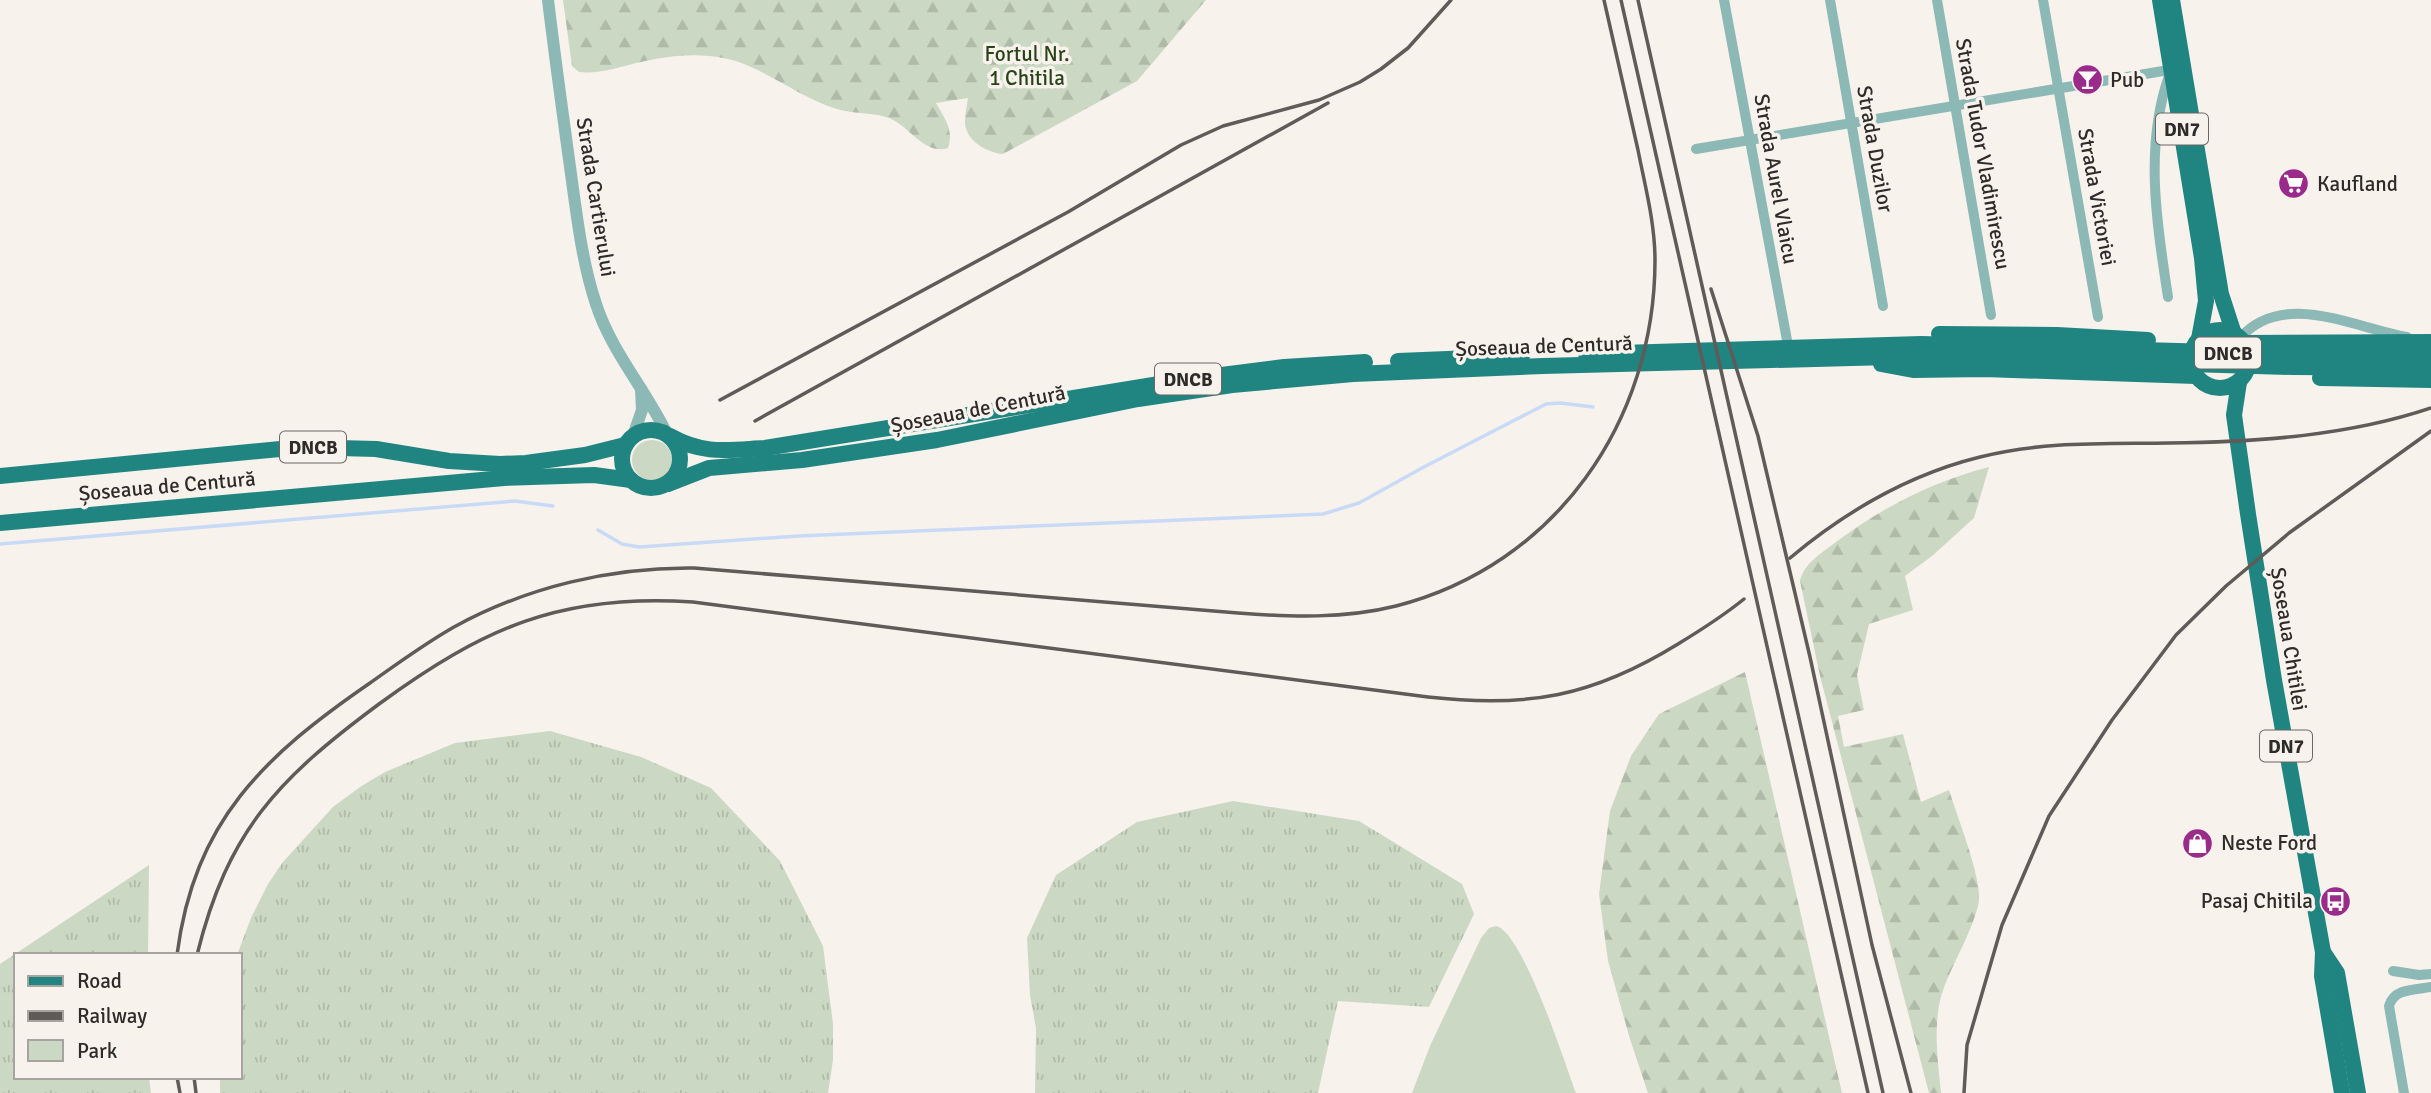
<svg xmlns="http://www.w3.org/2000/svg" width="2431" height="1093" viewBox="0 0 2431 1093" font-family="Signika,sans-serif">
	<defs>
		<pattern id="grass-tufts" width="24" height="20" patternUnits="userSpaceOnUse" patternTransform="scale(1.75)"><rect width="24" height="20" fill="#cbd8c4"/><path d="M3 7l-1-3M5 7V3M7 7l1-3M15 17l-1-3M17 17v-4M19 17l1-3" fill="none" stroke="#afbaa9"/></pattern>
		<pattern id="forest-firs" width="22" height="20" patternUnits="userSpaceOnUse" patternTransform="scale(1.75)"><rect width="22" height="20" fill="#cbd8c4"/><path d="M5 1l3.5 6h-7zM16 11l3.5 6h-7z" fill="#afbaa9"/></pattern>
	</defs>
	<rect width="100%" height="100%" fill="#f7f2ec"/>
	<g fill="url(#grass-tufts)">
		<path d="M550 731 641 757 711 788 780 861 823 946 833 1024V1060L828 1093H220V1077H240V955H237L251 918 268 884 283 862 333 807 360 787 385 772 455 743Z"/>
		<path d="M1233 801 1359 821 1462 884 1474 914 1429 1007 1338 1001 1318 1093H1035L1036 1028 1030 995 1027 938 1056 875 1137 822Z"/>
		<path d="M149 865 148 955H16V1077H149L151 1093H0V964Z"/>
	</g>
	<g fill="url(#forest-firs)">
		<path d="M563 0H1206L1137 81 1003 154C987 153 965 140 965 122 965 114 967 105 968 98L936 103C945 119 954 130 948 148 927 155 912 131 895 121 878 111 856 115 837 109 807 100 780 80 751 67 715 50 674 54 636 63 617 68 599 74 579 72L572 66Z"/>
		<path d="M1989 467 1974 518 1932 556 1905 576 1913 610 1869 624 1857 675 1864 710 1838 716 1844 747 1903 734 1921 802 1949 790C1957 816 1981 876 1979 900 1976 924 1952 965 1943 990 1932 1022 1938 1061 1941 1093H1929L1820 676 1800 581C1804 564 1819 555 1832 545 1879 509 1931 482 1989 467Z"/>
		<path d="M1745 672 1842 1093H1648L1630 1039 1608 961 1599 894 1610 811 1631 756 1659 714Z"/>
	</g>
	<g fill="#cbd8c4">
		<circle cx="652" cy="460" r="20"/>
		<path d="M1496 926C1523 932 1565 1064 1576 1093H1412L1430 1046 1481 938 1489 928Z"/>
	</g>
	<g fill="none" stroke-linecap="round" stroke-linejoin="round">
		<g stroke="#c9daf7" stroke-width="3.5">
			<path d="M598 530 622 544 639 547 798 536 1323 514 1359 503 1422 468 1546 404 1560 403 1593 407"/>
			<path d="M0 544 515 501 553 506"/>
		</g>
		<g stroke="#8cb8b5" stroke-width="10">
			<path d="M1724 0 1789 351"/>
			<path d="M1830 0 1883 306"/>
			<path d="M1937 0 1991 315"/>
			<path d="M2043 0 2098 317"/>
			<path d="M1696 149 2175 69"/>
			<path d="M2168 297C2157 225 2144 147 2169 76"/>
			<path d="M2240 338C2283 289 2354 328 2407 337"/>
			<path d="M2393 971 2419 975 2431 974"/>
			<path d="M2404 1093 2389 1006C2394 988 2415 990 2431 987"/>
		</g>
		<g stroke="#8cb8b5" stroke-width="12">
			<path d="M548 0C555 58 563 116 571 174 577 217 582 262 596 304 611 351 646 390 667 434"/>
			<path d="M633 436 642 410 641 389"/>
		</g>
		<g stroke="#208581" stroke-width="16">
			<path d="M2160 0 2202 258 2206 301 2199 339"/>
			<path d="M2172 0 2221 294 2234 334"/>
			<circle cx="2220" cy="359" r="29"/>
			<path d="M1939 334 2057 335 2148 340"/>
			<path d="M2244 343 2431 342"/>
			<path d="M1586 354 1921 344 2291 354 2431 355"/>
			<path d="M1398 361 1522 356"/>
			<path d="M1881 364 1913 370 1984 369 2196 376"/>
			<path d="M2320 378 2431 380"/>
			<path d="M2239 382 2234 415 2248 514 2274 680 2323 952 2322 976 2342 1093"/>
			<circle cx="651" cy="459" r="29"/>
			<path d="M670 436C704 455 727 450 765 448L1190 379 1284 367 1365 362"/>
			<path d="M0 476 301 447 376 449 449 461 500 464 526 463 585 455 625 445"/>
			<path d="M668 484 709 468 802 460 937 440 1138 399 1232 385 1353 374 1543 366 1927 356 2292 367 2431 368"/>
			<path d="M0 523 504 478 594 475 631 480"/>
			<path d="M2323 952 2337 973 2358 1093"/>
		</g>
		<g stroke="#5e5b58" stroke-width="3.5">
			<path d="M1621 0 1868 1093"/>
			<path d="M1638 0 1883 1093"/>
			<path d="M1711 289 1758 436 1810 657 1872 945 1911 1093"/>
			<path d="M720 400 1068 212 1181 145 1223 126 1319 100 1360 82 1381 69 1408 48 1451 0"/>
			<path d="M755 421 1328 103"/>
			<path d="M1790 558C1846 511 1907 475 1980 457 2043 441 2105 444 2169 443 2257 442 2348 436 2431 408"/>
			<path d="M177 955C194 821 264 756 370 683 397 664 424 644 454 627 527 587 611 567 694 568L1238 613C1290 617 1344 619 1396 606 1556 565 1655 421 1655 260 1655 223 1645 186 1638 150 1627 100 1615 50 1604 0"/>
			<path d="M197 955C228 830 278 779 379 704 483 628 561 593 693 602L1428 697C1528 708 1592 697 1678 644 1701 630 1723 616 1744 599"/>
			<path d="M177 1077 180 1093"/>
			<path d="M194 1077 196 1093"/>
			<path d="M1964 1093 1967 1045 2002 925 2049 816 2112 720 2176 635 2226 586 2289 533 2431 431"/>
		</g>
	</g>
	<defs>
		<symbol id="bar-disc" viewBox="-11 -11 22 22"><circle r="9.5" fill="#9a2b8a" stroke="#f7f2ec"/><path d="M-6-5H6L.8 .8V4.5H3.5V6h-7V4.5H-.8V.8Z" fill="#fff"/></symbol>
		<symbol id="supermarket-disc" viewBox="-11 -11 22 22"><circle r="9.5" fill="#9a2b8a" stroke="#f7f2ec"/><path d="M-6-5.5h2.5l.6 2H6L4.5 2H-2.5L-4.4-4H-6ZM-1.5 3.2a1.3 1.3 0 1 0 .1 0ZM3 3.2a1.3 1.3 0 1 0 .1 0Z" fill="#fff"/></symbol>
		<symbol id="shop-disc" viewBox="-11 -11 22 22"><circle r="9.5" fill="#9a2b8a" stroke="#f7f2ec"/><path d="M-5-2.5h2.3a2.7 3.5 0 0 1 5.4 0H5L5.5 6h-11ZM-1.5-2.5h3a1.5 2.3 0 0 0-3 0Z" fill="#fff"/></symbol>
		<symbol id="bus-disc" viewBox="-11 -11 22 22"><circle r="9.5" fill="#9a2b8a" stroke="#f7f2ec"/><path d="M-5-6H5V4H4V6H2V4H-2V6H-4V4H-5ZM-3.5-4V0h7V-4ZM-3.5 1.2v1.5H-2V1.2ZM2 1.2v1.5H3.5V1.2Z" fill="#fff"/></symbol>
	</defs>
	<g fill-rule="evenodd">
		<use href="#bar-disc" x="2070" y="62" width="35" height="35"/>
		<use href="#supermarket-disc" x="2276" y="166" width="35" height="35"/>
		<use href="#shop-disc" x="2180" y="826" width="35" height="35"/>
		<use href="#bus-disc" x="2318" y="884" width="35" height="35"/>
	</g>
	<g text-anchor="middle" stroke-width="7" stroke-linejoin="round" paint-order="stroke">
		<g fill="#f7f2ec" stroke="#6a6764" stroke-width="2">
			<rect x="2156" y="113.5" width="52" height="31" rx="5"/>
			<rect x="2195" y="337.5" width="66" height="31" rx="5"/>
			<rect x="1155" y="363.5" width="66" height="31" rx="5"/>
			<rect x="280" y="431.5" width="66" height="31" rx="5"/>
			<rect x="2260" y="730.5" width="52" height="31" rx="5"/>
		</g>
		<g font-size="19" font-weight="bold" fill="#2e2c2a">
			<text x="2182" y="136">DN7</text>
			<text x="2228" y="360">DNCB</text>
			<text x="1188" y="386">DNCB</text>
			<text x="313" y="454">DNCB</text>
			<text x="2286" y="753">DN7</text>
		</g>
		<g font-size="21" fill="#294319" stroke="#f7f2ec">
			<text x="1027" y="61">Fortul Nr.<tspan x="1027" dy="24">1 Chitila</tspan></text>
		</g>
		<g font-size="21" fill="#2e2c2a" stroke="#f7f2ec" text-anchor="start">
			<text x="2110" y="87">Pub</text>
			<text x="2317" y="191">Kaufland</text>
			<text x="2221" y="850">Neste Ford</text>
			<text x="2313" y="908" text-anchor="end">Pasaj Chitila</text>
		</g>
		<g font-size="21" fill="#2e2c2a" stroke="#f7f2ec">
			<text transform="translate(1875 149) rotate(80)" y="7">Strada Duzilor</text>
			<text transform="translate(1983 154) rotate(80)" y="7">Strada Tudor Vladimirescu</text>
			<text transform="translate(1776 179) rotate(80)" y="7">Strada Aurel Vlaicu</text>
			<text transform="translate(596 197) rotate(81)" y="7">Strada Cartierului</text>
			<text transform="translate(2097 197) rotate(80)" y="7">Strada Victoriei</text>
			<text transform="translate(1544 346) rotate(-2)" y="7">Șoseaua de Centură</text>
			<text transform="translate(978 409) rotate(-11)" y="7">Șoseaua de Centură</text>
			<text transform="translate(167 486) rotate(-5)" y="7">Șoseaua de Centură</text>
			<text transform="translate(2289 639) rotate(81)" y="7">Șoseaua Chitilei</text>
		</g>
	</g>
	<rect x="14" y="953" width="228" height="126" fill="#f7f2ec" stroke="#a7a39e" stroke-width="2"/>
	<rect x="28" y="976" width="35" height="10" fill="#208581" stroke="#a7a39e" stroke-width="2"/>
	<text x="77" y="988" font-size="21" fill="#2e2c2a">Road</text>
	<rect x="28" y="1011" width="35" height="10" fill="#5e5b58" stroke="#a7a39e" stroke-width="2"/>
	<text x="77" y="1023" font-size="21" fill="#2e2c2a">Railway</text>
	<rect x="28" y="1040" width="35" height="21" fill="#cbd8c4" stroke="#a7a39e" stroke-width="2"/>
	<text x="77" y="1058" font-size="21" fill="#2e2c2a">Park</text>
</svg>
